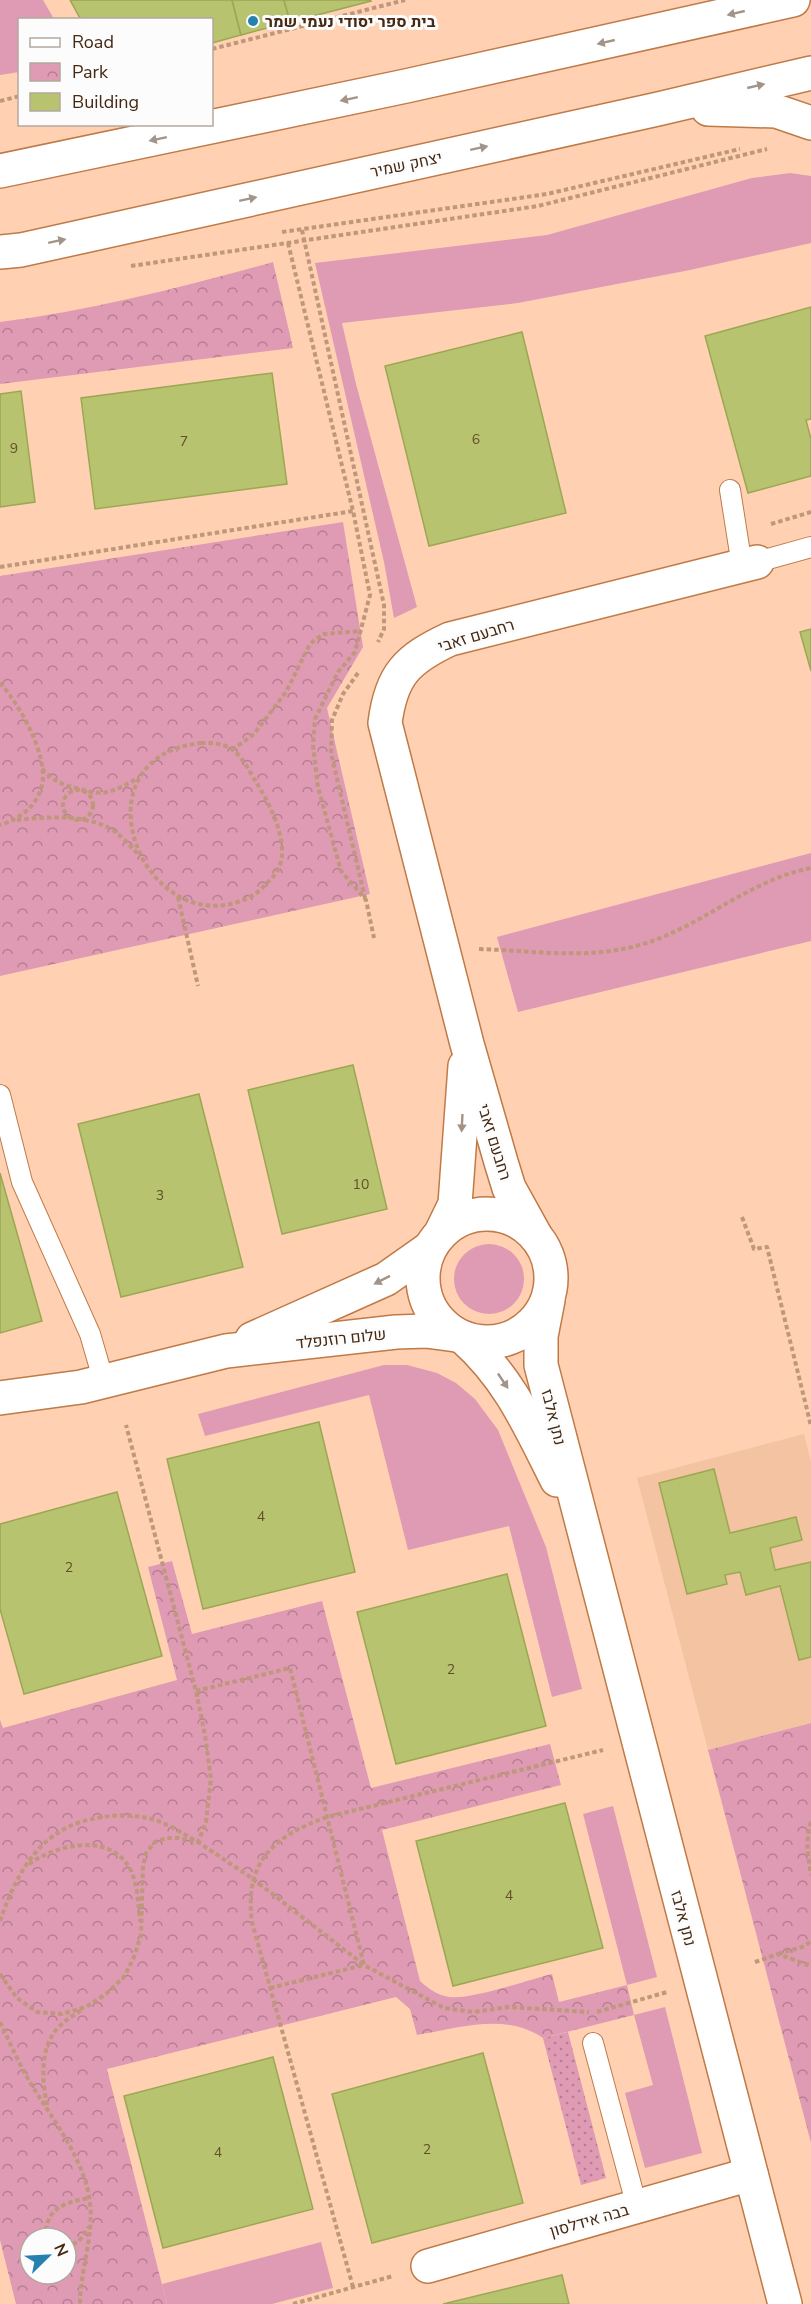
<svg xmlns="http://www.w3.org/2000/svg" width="811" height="2304" viewBox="0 0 811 2304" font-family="'Nunito Sans',Heebo,sans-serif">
	<defs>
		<pattern id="park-crowns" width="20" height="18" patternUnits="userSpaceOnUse" patternTransform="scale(1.5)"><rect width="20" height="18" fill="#df9ab4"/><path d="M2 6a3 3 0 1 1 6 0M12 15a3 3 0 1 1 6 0" fill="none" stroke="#b77e91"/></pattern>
		<pattern id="garden-dots" width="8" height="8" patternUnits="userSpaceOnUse" patternTransform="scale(1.5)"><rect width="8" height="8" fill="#df9ab4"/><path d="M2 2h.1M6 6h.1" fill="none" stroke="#b77e91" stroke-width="1.8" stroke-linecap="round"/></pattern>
	</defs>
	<rect width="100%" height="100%" fill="#ffd1b2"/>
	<path fill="#f4c3a2" d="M804 1434 811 1462V1723L708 1750 637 1478Z"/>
	<g fill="#df9ab4">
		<path d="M0 0H43L54 19 20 20 19 72 0 75Z"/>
		<path d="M790 173 811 176V243L690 270 518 303 342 323 356 384 417 607 394 618 384 562 315 263 547 235 752 178Z"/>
		<path d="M811 853V941L518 1012 497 937Z"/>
		<circle cx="489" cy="1279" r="35"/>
		<path d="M384 1365H407L437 1373 456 1383 475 1399 498 1430 546 1547 582 1689 552 1697 509 1526 408 1550 369 1395 205 1436 198 1414Z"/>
		<path d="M613 1806 657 1977 627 1985 583 1814Z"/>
		<path d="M665 2007 702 2153 645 2168 625 2093 653 2085 634 2015Z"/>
		<path d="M321 2242 333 2288 272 2304H167L162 2284Z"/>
	</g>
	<g fill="url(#park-crowns)" fill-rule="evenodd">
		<path d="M273 262 293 348 0 384V322C93 310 183 287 273 262Z"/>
		<path d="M343 522 363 647 327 708 370 894 0 976V576Z"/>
		<path d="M172 1561 192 1634 322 1601 371 1788 550 1744 561 1785 382 1830 420 1981C429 1989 437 1995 449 1997 470 2000 528 1980 552 1974L559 2002 627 1985 634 2015 543 2038C506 2012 458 2028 417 2035L410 2009 396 1997 107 2069 167 2304H16L0 2240V1720L3 1728 177 1680 148 1567ZM30 2238H66V2274H30Z"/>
		<path d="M811 1723V2143L708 1750Z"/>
	</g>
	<path fill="url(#garden-dots)" d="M568 2032 606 2178 581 2185 543 2038Z"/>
	<g fill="#b7c36e" stroke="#9ca753" stroke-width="1.5">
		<path d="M70 0H232L241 35 212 43V20H81Z"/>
		<path d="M232 0H284L290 22 241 35Z"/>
		<path d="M284 0H370L371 1 290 22Z"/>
		<path d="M811 307V419L806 420 811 439V476L748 493 705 336Z"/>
		<path d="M522 332 566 513 429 546 385 366Z"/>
		<path d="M272 373 287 484 95 509 81 398Z"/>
		<path d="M21 391 35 502 0 507V394Z"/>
		<path d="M811 629V671L800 632Z"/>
		<path d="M353 1065 387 1209 282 1234 248 1090Z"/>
		<path d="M199 1094 243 1267 121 1297 78 1124Z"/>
		<path d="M0 1173 42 1321 0 1333Z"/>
		<path d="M319 1422 355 1572 203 1609 167 1459Z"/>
		<path d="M714 1469 730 1533 796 1517 802 1540 770 1548 775 1570 811 1562V1657L799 1660 780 1586 746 1595 740 1572 725 1575 727 1584 687 1594 659 1483Z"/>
		<path d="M117 1492 162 1656 24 1694 0 1609V1524Z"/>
		<path d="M507 1574 546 1726 396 1764 357 1612Z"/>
		<path d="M565 1803 603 1948 453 1986 416 1841Z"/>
		<path d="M483 2053 523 2203 372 2243 332 2094Z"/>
		<path d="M273 2057 313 2209 163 2248 124 2096Z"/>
		<path d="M562 2275 569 2304H443Z"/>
	</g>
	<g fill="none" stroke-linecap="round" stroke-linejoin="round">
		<defs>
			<g id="lane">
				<path d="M730 490 742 566"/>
				<path d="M757 562 811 547"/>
				<path d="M0 1095 22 1182 90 1334 104 1382"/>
				<path d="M593 2043 637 2207"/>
			</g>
			<g id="street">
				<circle cx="487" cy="1278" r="64"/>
				<path d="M441 1233 455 1204 465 1066"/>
				<path d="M535 1235 509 1188 501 1162 467 1044 385 723C391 675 407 659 450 639L757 562"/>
				<path d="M548 1300 541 1336V1365L785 2304"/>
				<path d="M464 1338C510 1379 530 1427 557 1480"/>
				<path d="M252 1339 386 1279 430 1248"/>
				<path d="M0 1398 81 1387 226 1351 396 1332 426 1331 456 1335"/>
				<path d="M428 2266 751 2174"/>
			</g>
			<g id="secondary">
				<path d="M708 109 776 111 811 123"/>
				<path d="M0 171 406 86 793 0"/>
				<path d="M0 252 21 250 658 109 811 73"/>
			</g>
		</defs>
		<use href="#lane" stroke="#bf7a47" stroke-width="22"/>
		<use href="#street" stroke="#bf7a47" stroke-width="36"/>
		<use href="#secondary" stroke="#bf7a47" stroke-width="36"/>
		<g stroke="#bf977b" stroke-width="4" stroke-dasharray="4.5 3" stroke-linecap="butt">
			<path d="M212 49 405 0"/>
			<path d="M0 101 20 96"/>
			<path d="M302 230 384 605V629L378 642"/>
			<path d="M282 232 547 194 740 149"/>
			<path d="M288 243 353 511 370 595 355 652 338 672 315 719 313 745 318 787 341 871 366 900 374 938"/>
			<path d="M131 266 538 206 767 149"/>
			<path d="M771 524 811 512"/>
			<path d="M0 567 353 511"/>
			<path d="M358 673 343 694 332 720 331 753 365 898"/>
			<path d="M0 683C19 704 43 747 43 776 43 801 22 819 0 825"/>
			<path d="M201 743C211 743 222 743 232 749 242 756 250 772 256 782 269 802 290 843 279 867 277 874 270 880 265 885 256 896 240 903 225 905 133 918 80 756 201 743Z"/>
			<path d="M232 750 254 734 286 692 310 644 323 634 361 631"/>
			<path d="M42 769C55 782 61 784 79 789 106 797 114 791 138 778"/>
			<circle cx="78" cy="805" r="15"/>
			<path d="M17 820C46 817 80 814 107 827 120 833 129 845 139 855"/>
			<path d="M178 897 198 986"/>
			<path d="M479 949C544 951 603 963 665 936 714 915 758 878 811 868"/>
			<path d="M742 1217 754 1249 767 1247 811 1426"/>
			<path d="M196 1691 290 1668 364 1965 270 1988"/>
			<path d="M811 1822C805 1840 808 1856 811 1875"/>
			<path d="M29 1864C56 1845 108 1832 129 1867 138 1882 138 1904 140 1921"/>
			<path d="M0 1921C19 1867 43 1825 103 1817 121 1814 140 1815 158 1821 172 1826 185 1835 198 1842L206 1822 211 1779 205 1735 196 1691 126 1425"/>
			<path d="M778 1954 805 1946 811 1941"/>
			<path d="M755 1962 778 1954 811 1966"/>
			<path d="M0 1974 17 1998 37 2012 62 2014 86 2007 106 1994 124 1977 134 1957 141 1935 143 1867 146 1853 155 1842 167 1838H179L198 1842 253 1879 364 1965 444 2008 473 2012 509 2007 589 2012"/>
			<path d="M597 2012 667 1992"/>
			<path d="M0 2022C10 2043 19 2064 31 2084 52 2118 86 2162 90 2203 94 2237 80 2270 80 2304"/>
			<path d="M47 2105C42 2081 40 2050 56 2030 64 2021 74 2015 83 2009"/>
			<path d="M47 2238C43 2209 65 2202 89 2198"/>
			<path d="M66 2248 79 2241 89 2227"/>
			<path d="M353 2287 252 1922C244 1861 274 1836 327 1817L603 1750"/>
			<path d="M293 2304 393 2276"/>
		</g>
		<use href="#lane" stroke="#fff" stroke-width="20"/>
		<use href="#street" stroke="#fff" stroke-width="33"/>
		<use href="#secondary" stroke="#fff" stroke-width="33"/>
	</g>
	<defs><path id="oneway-solid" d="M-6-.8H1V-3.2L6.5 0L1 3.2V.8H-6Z" transform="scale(1.5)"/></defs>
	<g fill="#a29489">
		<use href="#oneway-solid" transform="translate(736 13) rotate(167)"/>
		<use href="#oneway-solid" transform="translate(606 42) rotate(167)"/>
		<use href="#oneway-solid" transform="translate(756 86) rotate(-13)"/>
		<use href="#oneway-solid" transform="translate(349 99) rotate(168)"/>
		<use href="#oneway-solid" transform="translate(158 139) rotate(168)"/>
		<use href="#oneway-solid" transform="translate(479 148) rotate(-12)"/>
		<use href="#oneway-solid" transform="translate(248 199) rotate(-12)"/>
		<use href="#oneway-solid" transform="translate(57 241) rotate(-12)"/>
		<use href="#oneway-solid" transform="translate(462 1123) rotate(93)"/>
		<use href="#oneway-solid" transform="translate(382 1280) rotate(153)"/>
		<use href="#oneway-solid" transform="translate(503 1381) rotate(56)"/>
	</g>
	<circle fill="#2681af" stroke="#fcfcfc" stroke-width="2" cx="253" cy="21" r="6"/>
	<g text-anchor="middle" stroke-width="6" stroke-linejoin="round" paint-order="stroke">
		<g font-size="14" fill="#62502a">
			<text x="476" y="444">6</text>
			<text x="184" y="446">7</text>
			<text x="14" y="453">9</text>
			<text x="361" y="1189">10</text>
			<text x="160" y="1200">3</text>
			<text x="261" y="1521">4</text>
			<text x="69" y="1572">2</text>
			<text x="451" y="1674">2</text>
			<text x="509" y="1900">4</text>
			<text x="427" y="2154">2</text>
			<text x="218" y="2157">4</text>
		</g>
		<g font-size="16" font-weight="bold" fill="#462913" stroke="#fcfcfc" text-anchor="start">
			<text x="265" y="27">בית ספר יסודי נעמי שמר</text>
		</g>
		<g font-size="16" fill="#462913" stroke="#fcfcfc">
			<text transform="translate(406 164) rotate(-12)" y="6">יצחק שמיר</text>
			<text transform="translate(476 635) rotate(-17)" y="6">רחבעם זאבי</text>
			<text transform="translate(495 1142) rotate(73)" y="6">רחבעם זאבי</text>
			<text transform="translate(341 1338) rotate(-6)" y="6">שלום רוזנפלד</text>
			<text transform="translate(554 1417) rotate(76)" y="6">נתן אלבז</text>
			<text transform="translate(684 1918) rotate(75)" y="6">נתן אלבז</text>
			<text transform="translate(589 2220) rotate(-16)" y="6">בבה אידלסון</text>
		</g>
	</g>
	<rect x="18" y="18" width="195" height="108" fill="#fcfcfc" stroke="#b3a89f" stroke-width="1.5"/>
	<rect x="30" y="38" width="30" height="9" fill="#ffffff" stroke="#b3a89f" stroke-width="1.5"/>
	<text x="72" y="48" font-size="18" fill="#462913">Road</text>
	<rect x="30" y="63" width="30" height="18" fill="url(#park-crowns)" stroke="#b3a89f" stroke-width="1.5"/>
	<text x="72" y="78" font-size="18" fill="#462913">Park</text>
	<rect x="30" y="93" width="30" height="18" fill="#b7c36e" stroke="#b3a89f" stroke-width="1.5"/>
	<text x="72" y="108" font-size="18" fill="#462913">Building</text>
	<g transform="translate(48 2256) rotate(66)"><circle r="28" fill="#fcfcfc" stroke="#b3a89f" stroke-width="1.5"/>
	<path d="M0-4.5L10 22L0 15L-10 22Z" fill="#2681af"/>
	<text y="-9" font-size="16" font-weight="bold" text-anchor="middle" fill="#462913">N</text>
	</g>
</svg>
